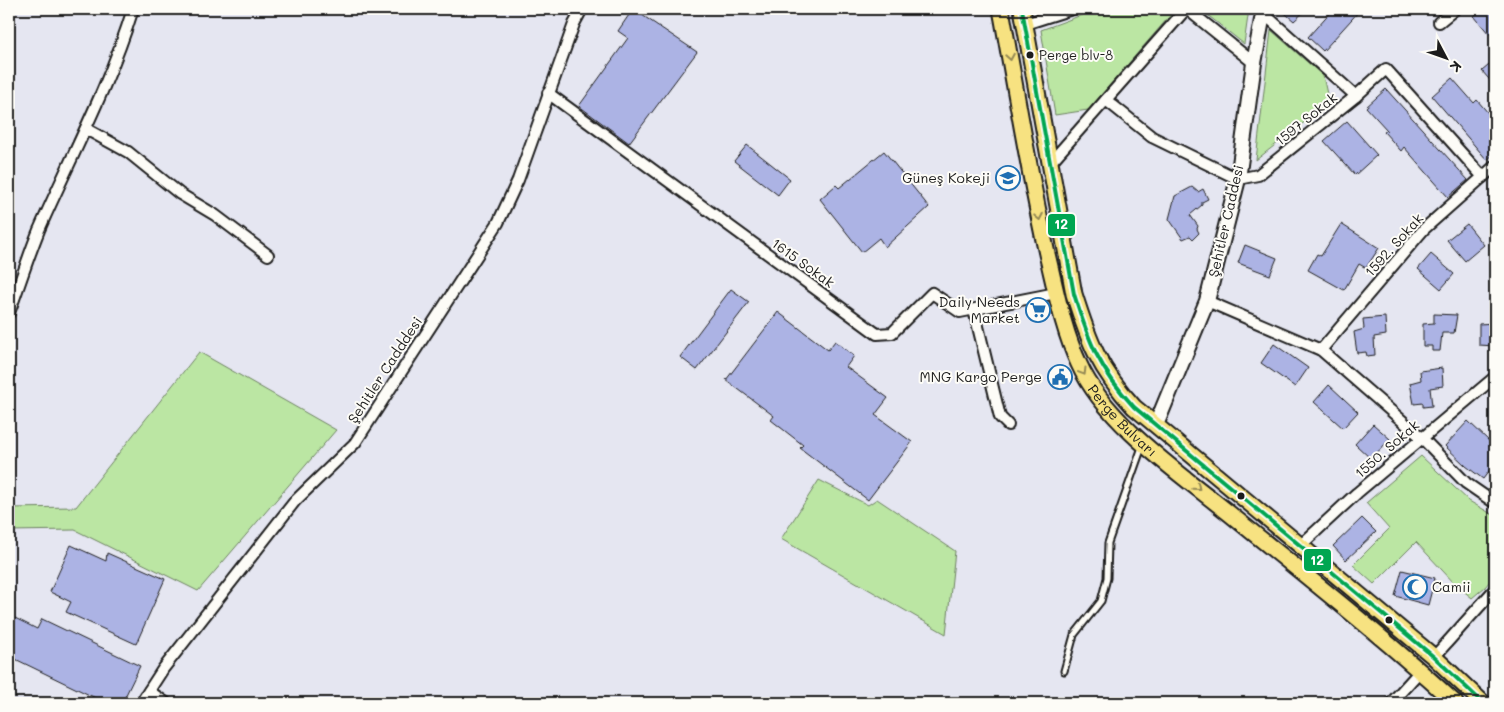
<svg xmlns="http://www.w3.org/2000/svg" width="1504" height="712" viewBox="0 0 1504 712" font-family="Mali,sans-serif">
	<rect width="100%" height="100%" fill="#e5e6f1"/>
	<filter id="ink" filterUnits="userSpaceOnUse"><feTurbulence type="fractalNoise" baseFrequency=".02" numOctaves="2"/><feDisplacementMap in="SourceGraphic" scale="10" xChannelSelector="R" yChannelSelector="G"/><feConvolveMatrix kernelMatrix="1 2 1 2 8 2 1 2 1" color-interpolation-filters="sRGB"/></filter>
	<g filter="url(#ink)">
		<g fill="#bbe6a3" stroke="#6c8160">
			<path d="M1098 9H1173L1175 10 1088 110 1055 115 1041 30Z"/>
			<path d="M1200 9H1249L1244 44Z"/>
			<path d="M1271 30 1323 76 1329 103 1256 160Z"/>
			<path d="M199 352 336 430 198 591 75 530 9 531V508L76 507Z"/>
			<path d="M1421 456 1469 501 1495 516V575L1485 587 1472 598 1455 584 1416 542 1374 584 1353 565 1389 529 1366 503Z"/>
			<path d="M819 480 868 505 877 499 955 551 946 634 781 539Z"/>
		</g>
		<g fill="#acb3e4" stroke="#1c1c1c">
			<path d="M633 9 697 52 629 143 579 106 628 38 618 31Z"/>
			<path d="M1280 9H1307L1294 21Z"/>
			<path d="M1333 9H1361L1323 51 1308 37Z"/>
			<path d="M1483 9H1495V29L1489 34 1474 16Z"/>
			<path d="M1495 60V86L1482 71Z"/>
			<path d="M1452 78 1474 103 1477 100 1495 121V153L1487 160 1432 96Z"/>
			<path d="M1386 89 1468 180 1448 197 1404 147 1401 151 1384 132 1387 130 1366 107Z"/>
			<path d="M1347 121 1377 155 1355 175 1324 141Z"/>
			<path d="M747 145 790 179 778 195 734 161Z"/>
			<path d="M884 151 929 207 885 247 879 238 862 252 820 199 836 185 839 188Z"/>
			<path d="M1192 187 1198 192 1203 189 1208 199 1202 202V205L1190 215 1198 226 1197 229 1199 233 1193 239 1190 236 1183 239 1169 219 1175 196Z"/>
			<path d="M1341 224 1379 248 1366 268 1359 264 1344 290 1308 270 1317 254 1321 256Z"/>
			<path d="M1467 224 1484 245 1465 261 1447 240Z"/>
			<path d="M1245 245 1277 258 1270 275 1238 263Z"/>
			<path d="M1431 254 1454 274 1441 289 1418 269Z"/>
			<path d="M731 289 749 302 697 370 680 357Z"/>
			<path d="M778 312 828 350 835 341 854 356 846 367 888 398 875 415 912 442 868 500 800 448 803 445 771 420 774 416 726 380Z"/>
			<path d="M1434 314 1457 315 1454 333H1442L1440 351H1432V346H1423V324L1434 323Z"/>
			<path d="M1385 317 1386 335 1374 337 1375 355 1367 356 1366 352 1357 353 1354 332 1364 329 1363 319Z"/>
			<path d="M1495 323V346L1479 345V324Z"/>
			<path d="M1274 344 1308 368 1295 387 1261 363Z"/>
			<path d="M1442 368 1443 386 1430 388 1432 406 1423 407V403L1414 404 1410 383 1421 380 1420 371Z"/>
			<path d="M1329 385 1358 412 1343 428 1314 402Z"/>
			<path d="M1468 421 1489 441 1491 439 1495 443V463L1483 479 1466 466 1445 446Z"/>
			<path d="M1373 424 1390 439 1371 459 1355 444Z"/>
			<path d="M1362 518 1376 532 1346 560 1333 546Z"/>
			<path d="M71 545 106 561 107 553 165 579 136 644 66 612 71 602 50 592Z"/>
			<path d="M1402 570 1435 578 1428 605 1395 596Z"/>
			<path d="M9 615 37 629 42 619 140 666 122 703H106L9 656Z"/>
		</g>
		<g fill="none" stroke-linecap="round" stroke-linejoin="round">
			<defs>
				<path id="lane" d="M1064 671 1074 635 1101 601 1107 578 1108 543 1142 447"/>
				<g id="street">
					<path d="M1187 9 1254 63"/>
					<path d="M1263 13 1356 96"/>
					<path d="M1439 22 1455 9"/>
					<path d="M1025 24 1072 9"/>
					<path d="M548 93 877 334 892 333 932 293 960 312 1056 293"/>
					<path d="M1106 100 1152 137 1238 179 1258 175 1356 96 1386 69 1483 177"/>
					<path d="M86 129 128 152 180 194 215 215 268 255"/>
					<path d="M1050 163 1186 9"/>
					<path d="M1207 301 1321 350 1422 438 1466 483 1495 503"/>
					<path d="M974 310 1000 417 1008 425"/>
					<path d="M9 313C19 286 28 257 39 230 71 157 109 86 133 9"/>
					<path d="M1321 350 1424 229 1495 166"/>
					<path d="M1300 546 1357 493 1495 377"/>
					<path d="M1434 657 1495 589"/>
					<path d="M149 691 166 703"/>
					<path d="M141 703 163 669 295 501 355 443 498 223 518 180 574 24 582 9"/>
					<path d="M1391 703 1420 671"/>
				</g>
				<path id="secondary" d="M1156 425 1207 301 1238 179 1254 63 1264 9"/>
				<g id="primary">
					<path id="s1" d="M1001 9C1016 91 1029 173 1047 254 1056 291 1063 330 1079 364 1105 423 1181 474 1230 514 1306 576 1383 636 1455 703"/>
					<path d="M1022 9 1074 294C1089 342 1099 369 1134 407L1434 657 1483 703"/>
				</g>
			</defs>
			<use href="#lane" stroke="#1c1c1c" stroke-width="9"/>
			<use href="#street" stroke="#1c1c1c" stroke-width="14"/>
			<use href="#secondary" stroke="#1c1c1c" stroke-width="18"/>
			<use href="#primary" stroke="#1c1c1c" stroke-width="19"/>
			<use href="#lane" stroke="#fdfcf7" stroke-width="5"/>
			<use href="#street" stroke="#fdfcf7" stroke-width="10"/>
			<use href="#secondary" stroke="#fdfcf7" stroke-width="14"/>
			<use href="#primary" stroke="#f7e281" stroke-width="15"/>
			<defs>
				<path id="bus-1" d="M1022 9 1074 294C1089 342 1099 369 1134 407L1434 657 1483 703"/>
			</defs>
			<use href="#bus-1" stroke="#fdfcf7" stroke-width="8"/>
			<use href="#bus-1" stroke="#00a651" stroke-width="4"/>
		</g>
		<defs><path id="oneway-chevron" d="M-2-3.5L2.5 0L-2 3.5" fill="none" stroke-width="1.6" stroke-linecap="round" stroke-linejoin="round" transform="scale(1.25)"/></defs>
		<g stroke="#948954">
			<use href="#oneway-chevron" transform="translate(1010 57) rotate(80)"/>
			<use href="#oneway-chevron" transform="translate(1039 217) rotate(79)"/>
			<use href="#oneway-chevron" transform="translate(1083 372) rotate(59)"/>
			<use href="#oneway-chevron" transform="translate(1197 487) rotate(39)"/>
		</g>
	</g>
	<defs>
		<symbol id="school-ring" viewBox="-11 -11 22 22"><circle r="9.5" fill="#fdfcf7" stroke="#1f6fb2" stroke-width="1.5"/><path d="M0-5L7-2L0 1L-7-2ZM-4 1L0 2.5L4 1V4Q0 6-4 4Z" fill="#1f6fb2"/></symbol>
		<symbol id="supermarket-ring" viewBox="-11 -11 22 22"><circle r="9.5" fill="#fdfcf7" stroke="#1f6fb2" stroke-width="1.5"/><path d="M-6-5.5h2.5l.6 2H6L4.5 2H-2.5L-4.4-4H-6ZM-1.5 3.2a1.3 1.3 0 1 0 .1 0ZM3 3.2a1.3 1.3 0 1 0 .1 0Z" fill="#1f6fb2"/></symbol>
		<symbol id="civic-ring" viewBox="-11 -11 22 22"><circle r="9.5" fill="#fdfcf7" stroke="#1f6fb2" stroke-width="1.5"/><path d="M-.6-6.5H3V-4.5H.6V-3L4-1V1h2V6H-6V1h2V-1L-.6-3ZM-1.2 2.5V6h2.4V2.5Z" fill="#1f6fb2"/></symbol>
		<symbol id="mosque-ring" viewBox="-11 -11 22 22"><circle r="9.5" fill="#fdfcf7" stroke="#1f6fb2" stroke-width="1.5"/><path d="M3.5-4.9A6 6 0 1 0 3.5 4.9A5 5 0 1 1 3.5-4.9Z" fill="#1f6fb2"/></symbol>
	</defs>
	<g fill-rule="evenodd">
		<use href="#school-ring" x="994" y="164" width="28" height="28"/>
		<use href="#supermarket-ring" x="1024" y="296" width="28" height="28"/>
		<use href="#civic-ring" x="1046" y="363" width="28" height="28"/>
		<use href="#mosque-ring" x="1401" y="573" width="28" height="28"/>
	</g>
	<g fill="#1c1c1c" stroke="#fdfcf7" stroke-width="2">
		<circle cx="1030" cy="55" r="4.5"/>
		<circle cx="1241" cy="496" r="4.5"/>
		<circle cx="1389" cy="620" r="4.5"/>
	</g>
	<g text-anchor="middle" stroke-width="4" stroke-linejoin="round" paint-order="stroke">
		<g font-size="13" fill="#1c1c1c" stroke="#fdfcf7" text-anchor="start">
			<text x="1039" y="60">Perge blv-8</text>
		</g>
		<g font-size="14" fill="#1c1c1c" stroke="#fdfcf7">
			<text transform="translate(1306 119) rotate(-39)" y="5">1597 Sokak</text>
			<text transform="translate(1226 221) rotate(-77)" y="5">Şehitler Caddesi</text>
			<text transform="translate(1394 245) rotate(-48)" y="5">1592. Sokak</text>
			<text transform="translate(803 263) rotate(36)" y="5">1615 Sokak</text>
			<text transform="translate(385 370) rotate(-57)" y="5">Şehitler Cadddesi</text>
			<text dy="5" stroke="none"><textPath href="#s1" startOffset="436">Perge Bulvarı</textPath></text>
			<text transform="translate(1387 449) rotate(-41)" y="5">1550. Sokak</text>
		</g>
		<g font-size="14" fill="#1c1c1c" stroke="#fdfcf7" text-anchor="end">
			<text x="990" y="183">Güneş Kokeji</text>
			<text x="1020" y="307">Daily Needs<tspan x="1020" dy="16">Market</tspan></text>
			<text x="1042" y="382">MNG Kargo Perge</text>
			<text x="1432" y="592" text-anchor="start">Camii</text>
		</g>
	</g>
	<g stroke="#fdfcf7" stroke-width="2">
		<rect x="1047" y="213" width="29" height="24" rx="5" fill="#00a651"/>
		<rect x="1303" y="548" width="29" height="24" rx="5" fill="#00a651"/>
	</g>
	<g font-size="14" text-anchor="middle" font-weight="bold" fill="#fff">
		<text x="1061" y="229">12</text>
		<text x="1317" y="565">12</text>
	</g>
	<rect width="1504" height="712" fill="none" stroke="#fdfcf7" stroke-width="30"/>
	<rect x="15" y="15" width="1474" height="682" fill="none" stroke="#1c1c1c" stroke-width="2" filter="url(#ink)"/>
	<g transform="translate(1446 58) rotate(131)" stroke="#fdfcf7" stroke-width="4" paint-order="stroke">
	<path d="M0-4L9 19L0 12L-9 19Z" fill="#1c1c1c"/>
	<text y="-8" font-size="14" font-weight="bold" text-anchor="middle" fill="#1c1c1c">K</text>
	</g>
</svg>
